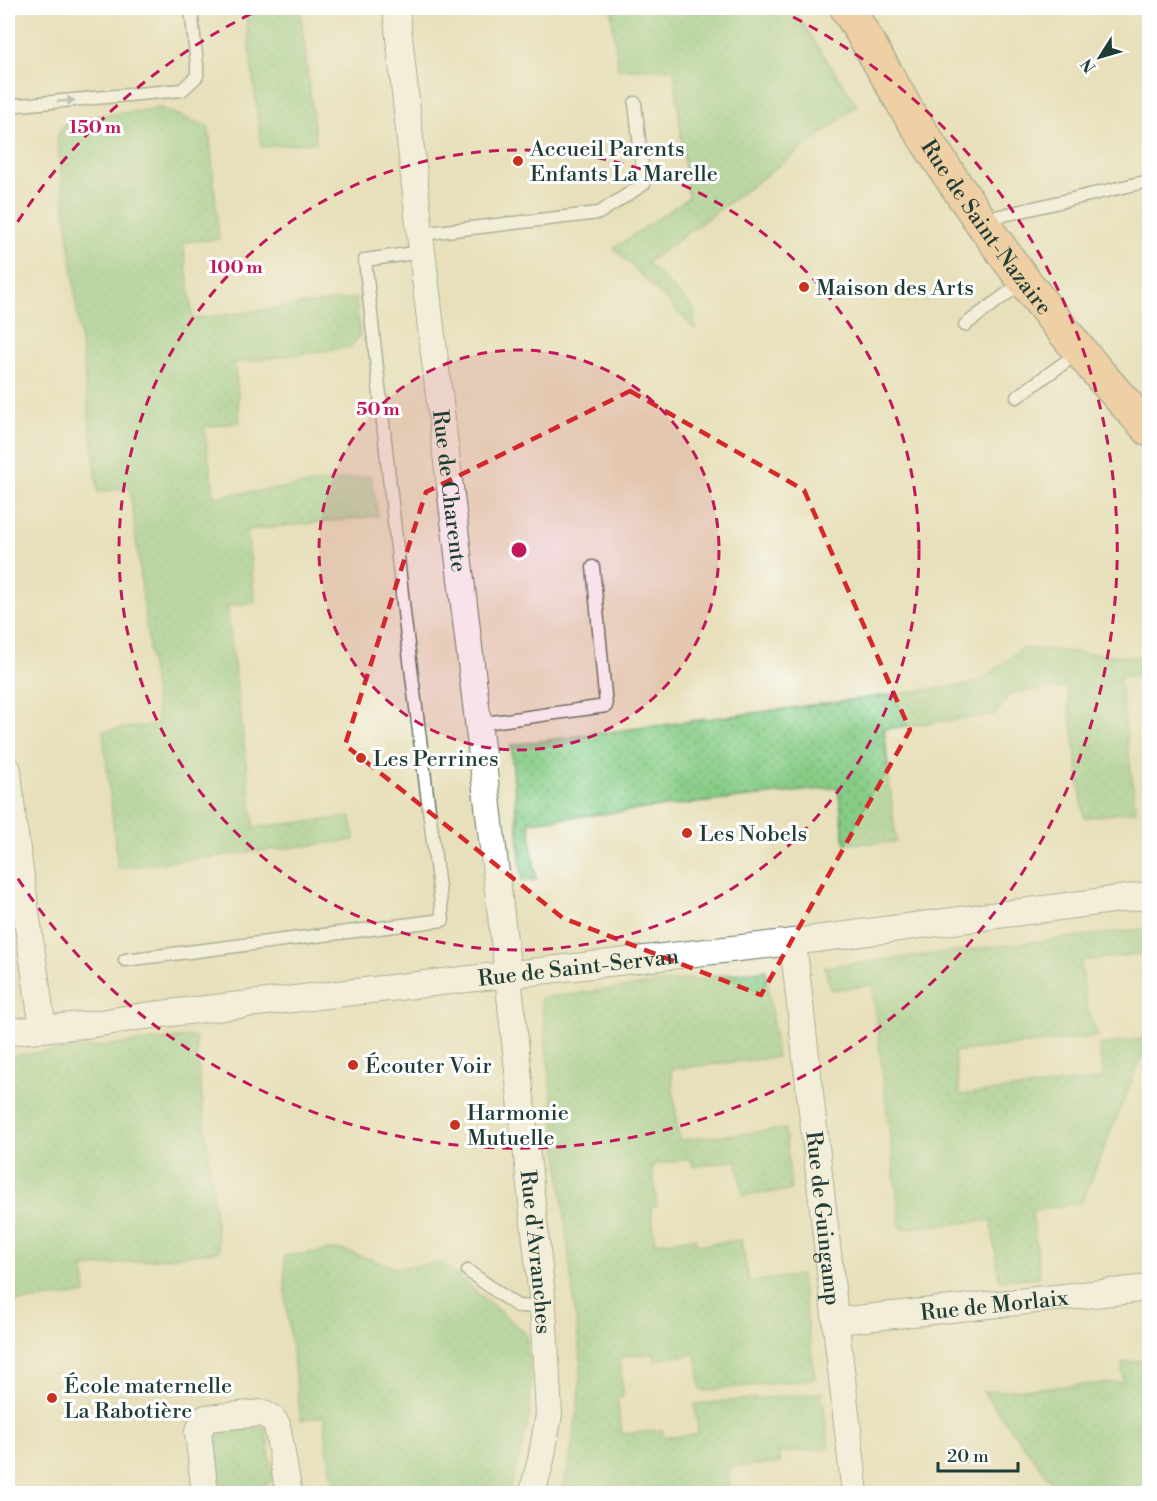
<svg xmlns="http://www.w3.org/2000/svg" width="1157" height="1501" viewBox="0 0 1157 1501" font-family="'Libre Bodoni',serif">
	<defs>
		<pattern id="green-dots" width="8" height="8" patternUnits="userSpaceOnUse" patternTransform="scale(1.5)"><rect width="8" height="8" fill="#87cc86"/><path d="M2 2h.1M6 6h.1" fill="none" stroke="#6ea76e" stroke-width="1.8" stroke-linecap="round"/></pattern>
	</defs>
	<rect width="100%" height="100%" fill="#fff"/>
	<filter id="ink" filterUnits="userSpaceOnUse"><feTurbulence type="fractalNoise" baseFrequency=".0167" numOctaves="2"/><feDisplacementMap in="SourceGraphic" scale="12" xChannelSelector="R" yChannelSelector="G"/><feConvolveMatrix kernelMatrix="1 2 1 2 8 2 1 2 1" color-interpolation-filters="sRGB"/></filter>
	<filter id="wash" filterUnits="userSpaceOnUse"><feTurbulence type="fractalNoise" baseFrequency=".008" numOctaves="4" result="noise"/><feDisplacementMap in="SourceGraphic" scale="24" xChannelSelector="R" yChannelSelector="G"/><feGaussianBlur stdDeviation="1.35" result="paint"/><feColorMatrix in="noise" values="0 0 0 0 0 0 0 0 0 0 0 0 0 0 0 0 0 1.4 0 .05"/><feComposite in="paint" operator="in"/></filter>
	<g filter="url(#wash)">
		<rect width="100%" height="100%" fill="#e8e0bb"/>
		<g fill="url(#green-dots)" stroke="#53845d" stroke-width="1.5">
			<path d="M245 8H300L316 142 261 147Z"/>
			<path d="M611 8H792L857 105 823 133 647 263 694 309 695 329 614 248 688 198 674 69H618Z"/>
			<path d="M160 108 209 127 219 239 183 242 193 319 356 298 360 334 351 347 235 363 240 422 204 427 214 497 371 476 378 516 247 530 255 602 227 606 254 827 351 817 354 840 118 868 103 731 158 724 130 488 98 492 57 137 67 120Z"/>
			<path d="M1022 648 1149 658V674L1119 677 1136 811 1084 818 1067 687 1011 693 995 714 884 729 896 842 845 844 838 787 529 822 536 880 522 881 511 745 979 683Z"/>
			<path d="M1149 928V953L1081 961 1086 1004 1098 1036 954 1052 960 1095 1103 1079 1099 1045 1149 1038 1082 1202 1032 1211 1040 1277 999 1280 991 1220 901 1229 872 985 830 990 825 967Z"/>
			<path d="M766 970 777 1057 671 1069 679 1140 785 1129 791 1190 743 1196 737 1160 693 1167 691 1159 652 1165 657 1206 651 1207 655 1243 696 1238 698 1245 741 1240 749 1282 801 1275 815 1379 701 1391 696 1354 655 1360 654 1353 620 1357 623 1397 617 1399 622 1434 662 1430 664 1438 698 1434 695 1404 822 1393 829 1448 778 1453 780 1463 728 1467 730 1493H562C572 1451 579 1411 581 1367L541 998Z"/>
			<path d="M195 1036 219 1251 84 1268 86 1294 8 1303V1056Z"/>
			<path d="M339 1249 396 1268 442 1263 526 1334 531 1382 529 1421 509 1493H336L328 1456 324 1416 301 1420 286 1303 284 1256Z"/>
			<path d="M1149 1359V1493H1060L983 1392 1123 1382 1122 1363Z"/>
			<path d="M266 1427 273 1480 255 1493H222L214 1434Z"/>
		</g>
	</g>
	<g filter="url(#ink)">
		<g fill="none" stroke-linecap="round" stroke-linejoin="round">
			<defs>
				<g id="lane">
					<path d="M8 106 182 90 197 76V65L191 8"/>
					<path d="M983 220 1140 183"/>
					<path d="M420 234 599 213 644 184 635 103"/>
					<path d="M965 325 1024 281"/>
					<path d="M1017 397 1079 352"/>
					<path d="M478 724 606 706 593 567"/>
					<path d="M125 960 443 920 405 621 365 260 422 252"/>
					<path d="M468 1271 517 1306 543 1307"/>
				</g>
				<g id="street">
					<path id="s1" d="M396 8 422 252 506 957 543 1307 549 1414 541 1460 532 1494"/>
					<path d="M8 770 13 822 43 1029"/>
					<path id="s2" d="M793 942 855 1494"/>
					<path id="s3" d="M8 1032 94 1024 144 1016 793 942 1150 895"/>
					<path id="s4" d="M837 1321 1150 1288"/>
					<path d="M205 1494 198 1432 206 1418 262 1413 273 1419 277 1425 289 1494"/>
				</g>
				<g id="primary">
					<path id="s5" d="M847 8C868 41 887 76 907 110 978 223 1058 333 1150 430"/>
				</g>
			</defs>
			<use href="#lane" stroke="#657663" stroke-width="15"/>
			<use href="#street" stroke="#657663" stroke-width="28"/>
			<use href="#primary" stroke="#657663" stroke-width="36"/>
			<use href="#lane" stroke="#fff" stroke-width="12"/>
			<use href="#street" stroke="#fff" stroke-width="26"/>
			<use href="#primary" stroke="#f9bc8a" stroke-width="33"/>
		</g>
		<defs><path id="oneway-solid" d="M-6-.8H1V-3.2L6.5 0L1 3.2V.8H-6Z" transform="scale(1.5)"/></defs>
		<use fill="#8f9e9a" href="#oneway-solid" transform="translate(66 101) rotate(-5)"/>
	</g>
	<path d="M0 0H1157V1501H0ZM630 391 804 490 910 730 761 995 563 918 345 745 426 492Z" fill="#e8e0bb" fill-opacity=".55" fill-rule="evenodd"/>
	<path fill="none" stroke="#d62828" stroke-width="4.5" stroke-dasharray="12 8" stroke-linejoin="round" d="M630 391 804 490 910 730 761 995 563 918 345 745 426 492Z"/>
	<circle cx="519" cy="550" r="200" fill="#c2185b" fill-opacity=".12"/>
	<g fill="none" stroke="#c2185b" stroke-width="3" stroke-dasharray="10 8">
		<circle cx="519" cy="550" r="200"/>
		<circle cx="519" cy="550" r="400"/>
		<path d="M8 237A599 599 0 0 1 261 9M777 9A599 599 0 1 1 8 863"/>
	</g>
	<g fill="#c8321e" stroke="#fff" stroke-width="2">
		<circle cx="518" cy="161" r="6"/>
		<circle cx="804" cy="287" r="6"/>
		<circle cx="361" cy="758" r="6"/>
		<circle cx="687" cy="833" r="6"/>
		<circle cx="353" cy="1065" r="6"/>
		<circle cx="455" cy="1125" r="6"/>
		<circle cx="52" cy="1398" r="6"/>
	</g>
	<g text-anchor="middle" stroke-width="6" stroke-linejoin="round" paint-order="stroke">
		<g font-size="22" fill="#1f3d34" stroke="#fff" text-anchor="start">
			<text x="530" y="156">Accueil Parents<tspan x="530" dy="25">Enfants La Marelle</tspan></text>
			<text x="816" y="295">Maison des Arts</text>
			<text x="373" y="766">Les Perrines</text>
			<text x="699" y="841">Les Nobels</text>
			<text x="365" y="1073">Écouter Voir</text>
			<text x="467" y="1120">Harmonie<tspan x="467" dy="25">Mutuelle</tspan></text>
			<text x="64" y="1393">École maternelle<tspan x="64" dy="25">La Rabotière</tspan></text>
		</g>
		<g font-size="22" fill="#1f3d34" stroke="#fff">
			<text dy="8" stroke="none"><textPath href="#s5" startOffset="260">Rue de Saint-Nazaire</textPath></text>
			<text dy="8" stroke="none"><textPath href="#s1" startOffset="486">Rue de Charente</textPath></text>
			<text dy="8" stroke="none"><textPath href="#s3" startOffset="574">Rue de Saint-Servan</textPath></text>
			<text dy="8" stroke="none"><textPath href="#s2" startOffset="278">Rue de Guingamp</textPath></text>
			<text dy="8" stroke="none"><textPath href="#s1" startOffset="1252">Rue d'Avranches</textPath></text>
			<text dy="8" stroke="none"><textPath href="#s4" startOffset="158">Rue de Morlaix</textPath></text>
		</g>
	</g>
	<circle cx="519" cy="550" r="9" fill="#c2185b" stroke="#fff" stroke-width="3"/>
	<g font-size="18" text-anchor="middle" font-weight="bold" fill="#c2185b" stroke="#fff" stroke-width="6" stroke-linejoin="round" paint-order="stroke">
		<text x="95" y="133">150 m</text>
		<text x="236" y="273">100 m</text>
		<text x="378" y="415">50 m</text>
	</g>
	<rect width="1157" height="1501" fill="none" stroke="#fff" stroke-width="30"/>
	<g transform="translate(1100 57) rotate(233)" stroke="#ffffff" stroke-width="4.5" paint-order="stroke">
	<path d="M0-4.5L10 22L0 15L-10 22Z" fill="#1f3d34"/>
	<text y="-9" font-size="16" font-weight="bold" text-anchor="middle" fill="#1f3d34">N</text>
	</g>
	<path d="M938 1462v9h80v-9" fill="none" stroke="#1f3d34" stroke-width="3"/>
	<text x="947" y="1462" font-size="18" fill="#1f3d34" stroke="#ffffff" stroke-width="4.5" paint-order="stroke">20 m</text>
</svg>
